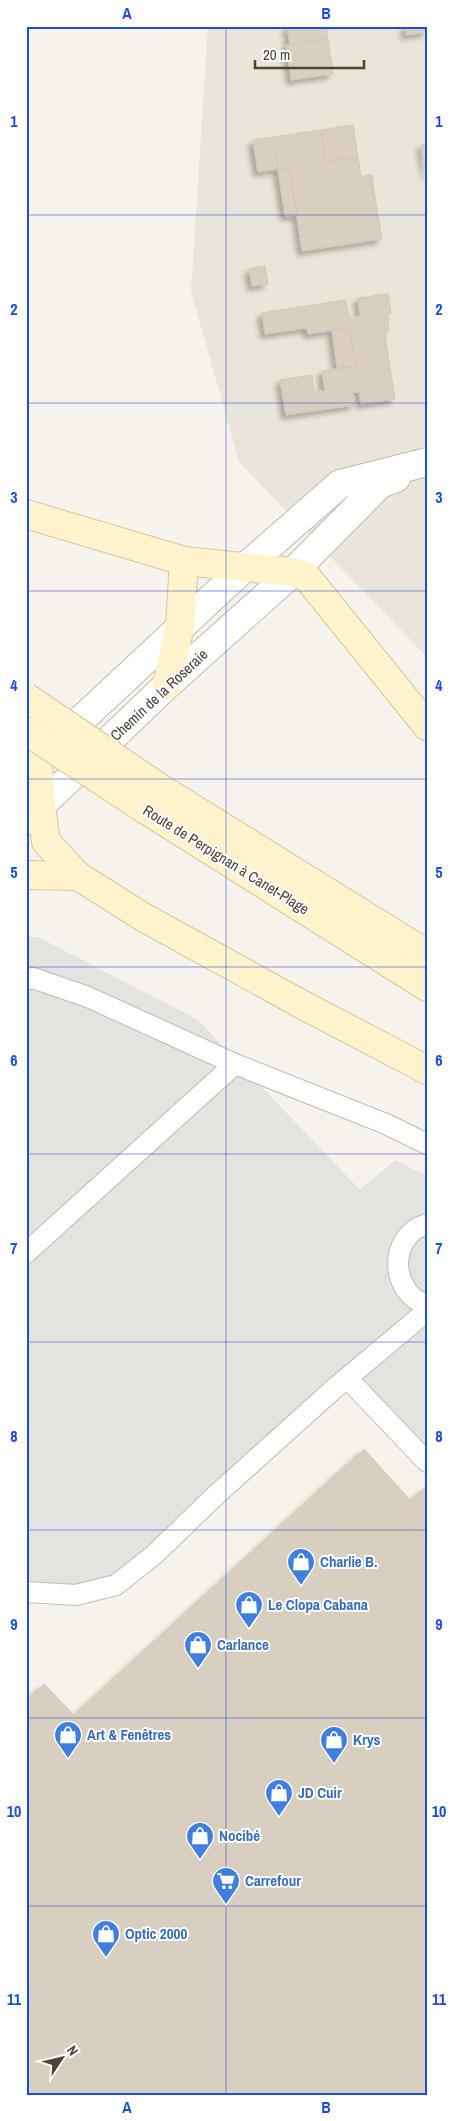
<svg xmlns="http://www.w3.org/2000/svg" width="453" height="2121" viewBox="0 0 453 2121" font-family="'Archivo Narrow',sans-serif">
	<defs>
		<filter id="shadow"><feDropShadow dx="-4.5" dy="4.5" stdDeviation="2.5" flood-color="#0004"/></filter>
	</defs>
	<rect width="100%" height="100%" fill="#f6f3ec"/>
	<path fill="#eae5da" d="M208 26H427V657L239 462 191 291Z"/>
	<path fill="#e5e3e0" d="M26 937H38L198 1020 360 1190 395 1160 427 1176V1454L348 1363 98 1592 26 1588Z"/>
	<g fill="#d8cfc1" stroke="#d3c7b4" filter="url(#shadow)">
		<path d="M287 26H326L328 39 290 45Z"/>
		<path d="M405 26H427V32L406 35Z"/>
		<path d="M328 39 333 74 291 80 286 45Z"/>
		<path d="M353 125 358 157 326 162 321 130Z"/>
		<path d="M321 130 326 162 358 157 361 177 369 175 372 191H374L382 239 302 251 290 169 278 170 273 137Z"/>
		<path d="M273 137 278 169 258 172 253 140Z"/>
		<path d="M427 144V177L421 145Z"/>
		<path d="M290 169 297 215 285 216 278 170Z"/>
		<path d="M369 175H372L374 191H372Z"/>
		<path d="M265 266 268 284 252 286 249 269Z"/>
		<path d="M388 294 391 313H387L389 330H384L395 399 361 404 359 392H353L355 405 286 415 280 380 312 375 314 392 325 391 322 371 356 366 349 328 308 334 307 328 265 334 262 313 346 300 349 318 360 316 358 298Z"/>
		<path d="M349 328 356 366 337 368 332 330Z"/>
		<path d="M364 1449 410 1500 397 1513 427 1545V2095H26V1700L44 1684 74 1715Z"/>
		<path d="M425 1487 427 1489V1545L397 1513Z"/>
	</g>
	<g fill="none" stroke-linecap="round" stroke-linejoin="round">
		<defs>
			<g id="service">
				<path d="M26 980 33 978 88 997 235 1064 386 1124 427 1144"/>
				<path d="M427 1224C387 1236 390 1293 427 1305"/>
				<path d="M26 1253 235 1064"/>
				<path d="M347 1378 427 1462"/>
				<path d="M26 1592 76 1595 116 1585 155 1554 215 1496 335 1388 427 1311"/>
			</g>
			<g id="minor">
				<path d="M244 568 340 484 427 462"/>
				<path d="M293 572 380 484 396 478"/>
			</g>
			<g id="tertiary">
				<path d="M55 744 244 568"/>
				<path d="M26 820 167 685 293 572"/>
			</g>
			<g id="secondary">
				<path d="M26 514 184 561 293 572 306 576 427 726"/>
				<path d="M167 685 180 626 184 561"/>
				<path d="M38 760 41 806 46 842 78 876 143 917 301 1004 427 1070"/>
				<path d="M160 788 427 954"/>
				<path d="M143 808 427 987"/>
				<path d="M26 875 78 876"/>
			</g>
		</defs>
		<use href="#service" stroke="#c2bbae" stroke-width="22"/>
		<use href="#minor" stroke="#c2bbae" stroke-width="30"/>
		<use href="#tertiary" stroke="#c2bbae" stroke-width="30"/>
		<use href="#secondary" stroke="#d6c79b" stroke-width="30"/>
		<use href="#service" stroke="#fff" stroke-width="20"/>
		<use href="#minor" stroke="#fff" stroke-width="28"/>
		<use href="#tertiary" stroke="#fff" stroke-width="28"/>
		<use href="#secondary" stroke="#fff3cd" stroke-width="28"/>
		<defs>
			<g id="secondary-bridge">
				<path d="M26 697 160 788"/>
				<path d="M26 731 143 808"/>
			</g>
		</defs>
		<use href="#secondary-bridge" stroke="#d6c79b" stroke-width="30" stroke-linecap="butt"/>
		<use href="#secondary-bridge" stroke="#fff3cd" stroke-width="28"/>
	</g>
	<path fill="none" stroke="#1d4ed8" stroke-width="1" stroke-opacity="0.55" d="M226 26V2095M26 215H427M26 403H427M26 591H427M26 779H427M26 967H427M26 1154H427M26 1342H427M26 1530H427M26 1718H427M26 1906H427"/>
	<defs>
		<symbol id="shop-pin" viewBox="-11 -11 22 30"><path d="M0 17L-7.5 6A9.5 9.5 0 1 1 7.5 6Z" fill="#3f7fe0" stroke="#fff"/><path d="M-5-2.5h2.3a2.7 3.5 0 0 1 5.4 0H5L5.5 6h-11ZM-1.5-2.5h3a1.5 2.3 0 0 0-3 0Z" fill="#fff"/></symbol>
		<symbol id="supermarket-pin" viewBox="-11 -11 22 30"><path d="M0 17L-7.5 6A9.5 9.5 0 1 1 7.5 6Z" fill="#3f7fe0" stroke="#fff"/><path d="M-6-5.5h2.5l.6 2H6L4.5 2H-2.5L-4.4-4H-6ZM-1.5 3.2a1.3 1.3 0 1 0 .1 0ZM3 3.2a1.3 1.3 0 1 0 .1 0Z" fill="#fff"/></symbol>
	</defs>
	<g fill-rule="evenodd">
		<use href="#shop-pin" x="285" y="1546" width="32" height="43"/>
		<use href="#shop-pin" x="233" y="1589" width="32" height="43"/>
		<use href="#shop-pin" x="182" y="1629" width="32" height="43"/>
		<use href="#shop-pin" x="52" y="1719" width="32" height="43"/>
		<use href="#shop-pin" x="318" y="1724" width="32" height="43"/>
		<use href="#shop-pin" x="263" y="1777" width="32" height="43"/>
		<use href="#shop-pin" x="184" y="1820" width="32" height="43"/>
		<use href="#supermarket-pin" x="210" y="1865" width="32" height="43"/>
		<use href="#shop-pin" x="90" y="1918" width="32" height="43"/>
	</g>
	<g text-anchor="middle" stroke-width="4" stroke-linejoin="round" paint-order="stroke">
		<g font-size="15" fill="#4b4439" stroke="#fff">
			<text transform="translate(159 695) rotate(-43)" y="5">Chemin de la Roseraie</text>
			<text transform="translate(226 860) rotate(32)" y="5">Route de Perpignan à Canet-Plage</text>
		</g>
		<g font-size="15" font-weight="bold" fill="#366cbe" stroke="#fff" text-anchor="start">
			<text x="320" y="1567">Charlie B.</text>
			<text x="268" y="1610">Le Clopa Cabana</text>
			<text x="217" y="1650">Carlance</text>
			<text x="87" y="1740">Art &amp; Fenêtres</text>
			<text x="353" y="1745">Krys</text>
			<text x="298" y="1798">JD Cuir</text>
			<text x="219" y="1841">Nocibé</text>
			<text x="245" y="1886">Carrefour</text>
			<text x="125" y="1939">Optic 2000</text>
		</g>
	</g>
	<rect width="453" height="2121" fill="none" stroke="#ffffff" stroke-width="55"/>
	<g transform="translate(62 2058) rotate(55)" stroke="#ffffff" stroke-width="4" paint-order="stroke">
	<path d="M0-4L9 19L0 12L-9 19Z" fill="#4b4439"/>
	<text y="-8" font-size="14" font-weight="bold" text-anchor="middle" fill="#4b4439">N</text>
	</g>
	<path d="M255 60v8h109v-8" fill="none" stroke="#4b4439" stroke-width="2.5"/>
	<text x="263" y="60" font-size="15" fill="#4b4439" stroke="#ffffff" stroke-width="4" paint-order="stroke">20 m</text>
	<rect x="28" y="28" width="398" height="2066" fill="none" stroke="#1d4ed8" stroke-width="2"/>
	<g font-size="16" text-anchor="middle" font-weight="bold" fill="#1d4ed8">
		<text x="127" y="19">A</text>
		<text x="326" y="19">B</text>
		<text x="14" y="127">1</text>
		<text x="439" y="127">1</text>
		<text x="14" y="315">2</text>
		<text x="439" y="315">2</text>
		<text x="14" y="503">3</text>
		<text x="439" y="503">3</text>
		<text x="14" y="691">4</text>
		<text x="439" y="691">4</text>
		<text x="14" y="878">5</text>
		<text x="439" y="878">5</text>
		<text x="14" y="1066">6</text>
		<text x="439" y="1066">6</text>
		<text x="14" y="1254">7</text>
		<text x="439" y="1254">7</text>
		<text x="14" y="1442">8</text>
		<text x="439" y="1442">8</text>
		<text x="14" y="1630">9</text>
		<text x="439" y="1630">9</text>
		<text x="14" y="1817">10</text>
		<text x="439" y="1817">10</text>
		<text x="14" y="2005">11</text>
		<text x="439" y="2005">11</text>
		<text x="127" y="2113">A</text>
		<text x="326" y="2113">B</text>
	</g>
</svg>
